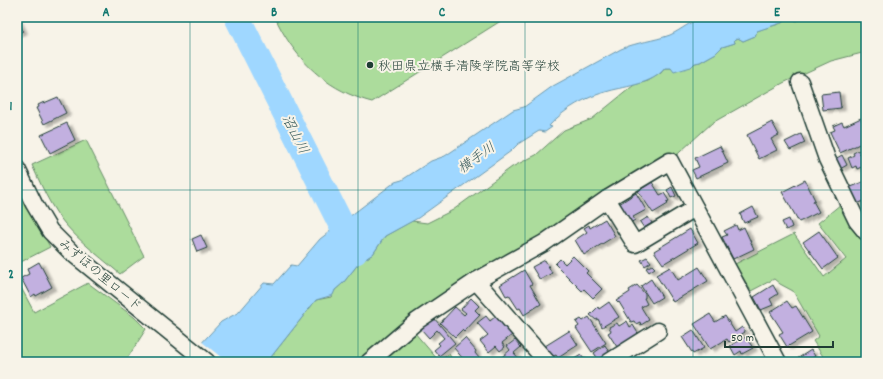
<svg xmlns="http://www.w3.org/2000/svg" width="883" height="379" viewBox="0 0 883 379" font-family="Dekko,'Klee One',sans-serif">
	<defs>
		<filter id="shadow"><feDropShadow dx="4.5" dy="2.5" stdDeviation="1" flood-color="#0004"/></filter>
	</defs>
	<rect width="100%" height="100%" fill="#f7f3e8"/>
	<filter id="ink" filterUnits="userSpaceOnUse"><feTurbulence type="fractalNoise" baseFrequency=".025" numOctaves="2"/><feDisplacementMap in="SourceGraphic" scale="8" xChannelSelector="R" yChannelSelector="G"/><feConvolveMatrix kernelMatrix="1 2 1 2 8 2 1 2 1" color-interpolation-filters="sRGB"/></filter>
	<g filter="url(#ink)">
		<g fill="#acdc9c" stroke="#668c68">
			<path d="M275 17H507L372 102C364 100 356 97 349 94 315 79 290 50 275 17Z"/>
			<path d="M782 17H792L796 21 803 17H866V52L831 61 783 83 712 123 670 161 369 362H267L316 300 331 297 335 290 343 283 359 263 373 254 385 236 412 221 427 223 453 210 512 167 536 155 564 130 592 119 634 85 648 81 661 73 665 68H671L700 62 716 53 722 47 735 43 734 40 738 38 743 41 755 36 757 31C766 27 775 26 784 22Z"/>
			<path d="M86 140 144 256 120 274C96 253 67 233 51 204 44 192 38 178 32 165Z"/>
			<path d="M17 184 50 247 17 264Z"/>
			<path d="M841 204 853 226 866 243V352L855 362H824L826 361 813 341 819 336 793 291 780 284 774 279 751 291 735 264 794 234 824 277 846 259 818 223Z"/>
			<path d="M17 280 34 312 88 283 134 317 146 329 125 362H17Z"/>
			<path d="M414 332 439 361 449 354 454 362H378Z"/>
		</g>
		<path fill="#9fd7ff" stroke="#6c99ae" d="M703 17H782L784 22 757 31 755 36 743 41 738 38 734 40 735 43 722 47 716 53 700 62 695 63 691 67 674 72 671 68H665C653 84 627 86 609 91 586 97 565 108 549 126L552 127 545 132 539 131 518 144 511 151 418 218 385 236 373 254 359 263 343 283 335 290 333 295 316 300 267 362H184L221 322 239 312 264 283 274 284 291 265 297 266 320 239 395 182 402 180 431 161 445 156 513 110 524 107 553 86 621 49C637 42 654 41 670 35 681 30 691 21 703 17Z"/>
		<path fill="#f7f3e8" d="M201 341 227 362H194L187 356Z"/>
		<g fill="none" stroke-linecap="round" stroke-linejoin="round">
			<path stroke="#9fd7ff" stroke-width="26" d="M237 17 355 252"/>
		</g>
		<g fill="#c2b0e0" stroke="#1f3d34" filter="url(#shadow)">
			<path d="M17 19 23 31 17 34Z"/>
			<path d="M839 92 841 108 823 110 821 94Z"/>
			<path d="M58 97 66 113 44 124 36 108 39 107 38 105 44 102V103Z"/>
			<path d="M861 118 862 121 864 120 866 124V141L840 153 830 132 835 130 833 126 842 122 844 126Z"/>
			<path d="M772 122 779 135 771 139 777 150 759 159 747 135Z"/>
			<path d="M67 123 75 140 50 153 41 135Z"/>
			<path d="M801 134 805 143 790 150 785 142Z"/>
			<path d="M720 146 728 163 696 178 692 170 699 167 695 158Z"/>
			<path d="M866 146V165L857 169 856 166 852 168 848 158 854 155 853 153 859 150 860 154 863 152 861 148Z"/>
			<path d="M842 155 847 165 840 169 835 159Z"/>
			<path d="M805 180 815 200 813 201 819 212 799 222 782 192Z"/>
			<path d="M865 181 866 184V200L857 204 850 187Z"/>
			<path d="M652 182 660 195 664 193 669 201 666 202 668 204 653 213 638 191Z"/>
			<path d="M672 187 676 196 671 198 667 190Z"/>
			<path d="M636 193 646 210 633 217 635 220 630 223 619 204Z"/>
			<path d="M753 207 758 217 744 223 740 214Z"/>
			<path d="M648 217 652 223 644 228 640 222Z"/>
			<path d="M605 219 615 236 584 255 575 240 587 232 584 228 589 225 590 228Z"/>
			<path d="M789 219 792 227 786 230 782 222Z"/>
			<path d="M736 225 738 230 744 227 754 249 733 259 722 237 727 235 724 231Z"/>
			<path d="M690 229 698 243 663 264 654 251Z"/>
			<path d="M819 231 838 258 823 269 803 242Z"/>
			<path d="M201 235 207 248 197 252 192 239Z"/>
			<path d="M573 256 588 271 586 273 602 289 593 298 584 289 582 291 555 264 560 259 565 264Z"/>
			<path d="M647 257 651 262 645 266 641 260Z"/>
			<path d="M545 260 552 273 540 280 532 267Z"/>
			<path d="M39 262 52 287 36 296 35 294 31 297 21 278 29 274 27 269Z"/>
			<path d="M652 265 655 268 649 272 646 268Z"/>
			<path d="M670 267 678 280 699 267 708 281 673 302 656 275Z"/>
			<path d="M524 270 532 284 530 285 541 304 524 315 520 308 518 309 509 295 506 296 500 285Z"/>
			<path d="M651 279 662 297 652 303 641 286Z"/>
			<path d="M637 285 645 294V298H644L647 304 641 307 649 320 641 325 640 322 636 324 634 321 631 322 619 302 618 303 616 301 630 292 629 290Z"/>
			<path d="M773 285 778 294 770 299 773 305 761 310 754 297Z"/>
			<path d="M471 298 479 306 475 310 480 315 464 332 462 330 455 337 440 323 455 307 464 315 466 313 461 309Z"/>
			<path d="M787 301 792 308 796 306 812 332 787 347 779 334 783 332 770 312Z"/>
			<path d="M609 302 619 317 602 327 598 319 596 320 590 315 598 307 599 309Z"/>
			<path d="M710 314 715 322 725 316 735 332 742 327 745 332 729 342 727 339 710 349 694 324Z"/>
			<path d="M486 316 490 321 496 316 512 335 502 343 505 347 500 351 496 346 489 352 480 341 488 335 477 323Z"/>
			<path d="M589 317 606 343 592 352 576 328 579 326 576 322 581 319 583 321Z"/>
			<path d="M434 318 455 343 439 356 434 350 440 345 438 343 444 338 437 330 429 338 421 329Z"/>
			<path d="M627 321 630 327 633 325 639 335 617 347 608 333 611 331 609 327 617 323 619 326Z"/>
			<path d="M693 330 704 348 693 354 682 337Z"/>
			<path d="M569 331 578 345 558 358 556 355 552 357 545 346Z"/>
			<path d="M746 337 753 348 742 354 741 351 735 355 730 346Z"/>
			<path d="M465 338 476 351 475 353 479 358 474 362H462L464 360 454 348Z"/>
			<path d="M515 340 521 347 514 353 521 361 519 362H496L510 350 507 346Z"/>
			<path d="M605 345 609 352 598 359 594 353Z"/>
			<path d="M811 350 815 356 807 362H792Z"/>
			<path d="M581 355 586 362H569Z"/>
		</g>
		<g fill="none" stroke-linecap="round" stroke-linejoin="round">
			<defs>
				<g id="minor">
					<path d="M800 82 827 159 857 221 866 232"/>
					<path d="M17 169 34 204 50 231 71 252 207 362"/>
					<path d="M607 199 635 244 695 208"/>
					<path d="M476 281 547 362"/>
					<path d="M369 362 417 321 476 281 544 243 607 199 670 161 778 362"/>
					<path d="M609 362 658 331"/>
				</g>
			</defs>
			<use href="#minor" stroke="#1f3d34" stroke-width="19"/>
			<use href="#minor" stroke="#f7f3e8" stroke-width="16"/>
		</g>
	</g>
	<path fill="none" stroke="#0f766e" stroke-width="1" stroke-opacity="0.55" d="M190 17V362M358 17V362M525 17V362M693 17V362M17 190H866"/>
	<circle fill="#1f3d34" stroke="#f7f3e8" stroke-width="1.5" cx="370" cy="65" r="4"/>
	<g text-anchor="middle" stroke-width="4" stroke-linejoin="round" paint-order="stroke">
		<g font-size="13" fill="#1f3d34" stroke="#f7f3e8" text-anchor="start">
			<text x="378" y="70">秋田県立横手清陵学院高等学校</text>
		</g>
		<g font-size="13" fill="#1f3d34" stroke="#f7f3e8">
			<text transform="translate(101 274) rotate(40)" y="5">みずほの里ロード</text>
		</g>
		<g font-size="14" font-style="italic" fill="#395c5d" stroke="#f7f3e8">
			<text transform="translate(296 134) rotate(63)" y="5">沼山川</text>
			<text transform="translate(476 157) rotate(-35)" y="5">横手川</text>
		</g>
	</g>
	<rect width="883" height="379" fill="none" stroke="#f7f3e8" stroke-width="44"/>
	<path d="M725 341v6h108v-6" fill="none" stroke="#1f3d34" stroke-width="2"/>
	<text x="731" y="341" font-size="12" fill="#1f3d34" stroke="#f7f3e8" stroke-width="3" paint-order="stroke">50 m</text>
	<rect x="22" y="22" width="839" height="335" fill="none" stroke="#0f766e" stroke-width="1.5"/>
	<g font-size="13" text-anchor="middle" font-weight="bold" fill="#0f766e">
		<text x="106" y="16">A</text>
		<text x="274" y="16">B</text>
		<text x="442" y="16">C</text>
		<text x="609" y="16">D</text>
		<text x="777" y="16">E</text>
		<text x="11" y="110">1</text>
		<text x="11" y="278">2</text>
	</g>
</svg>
